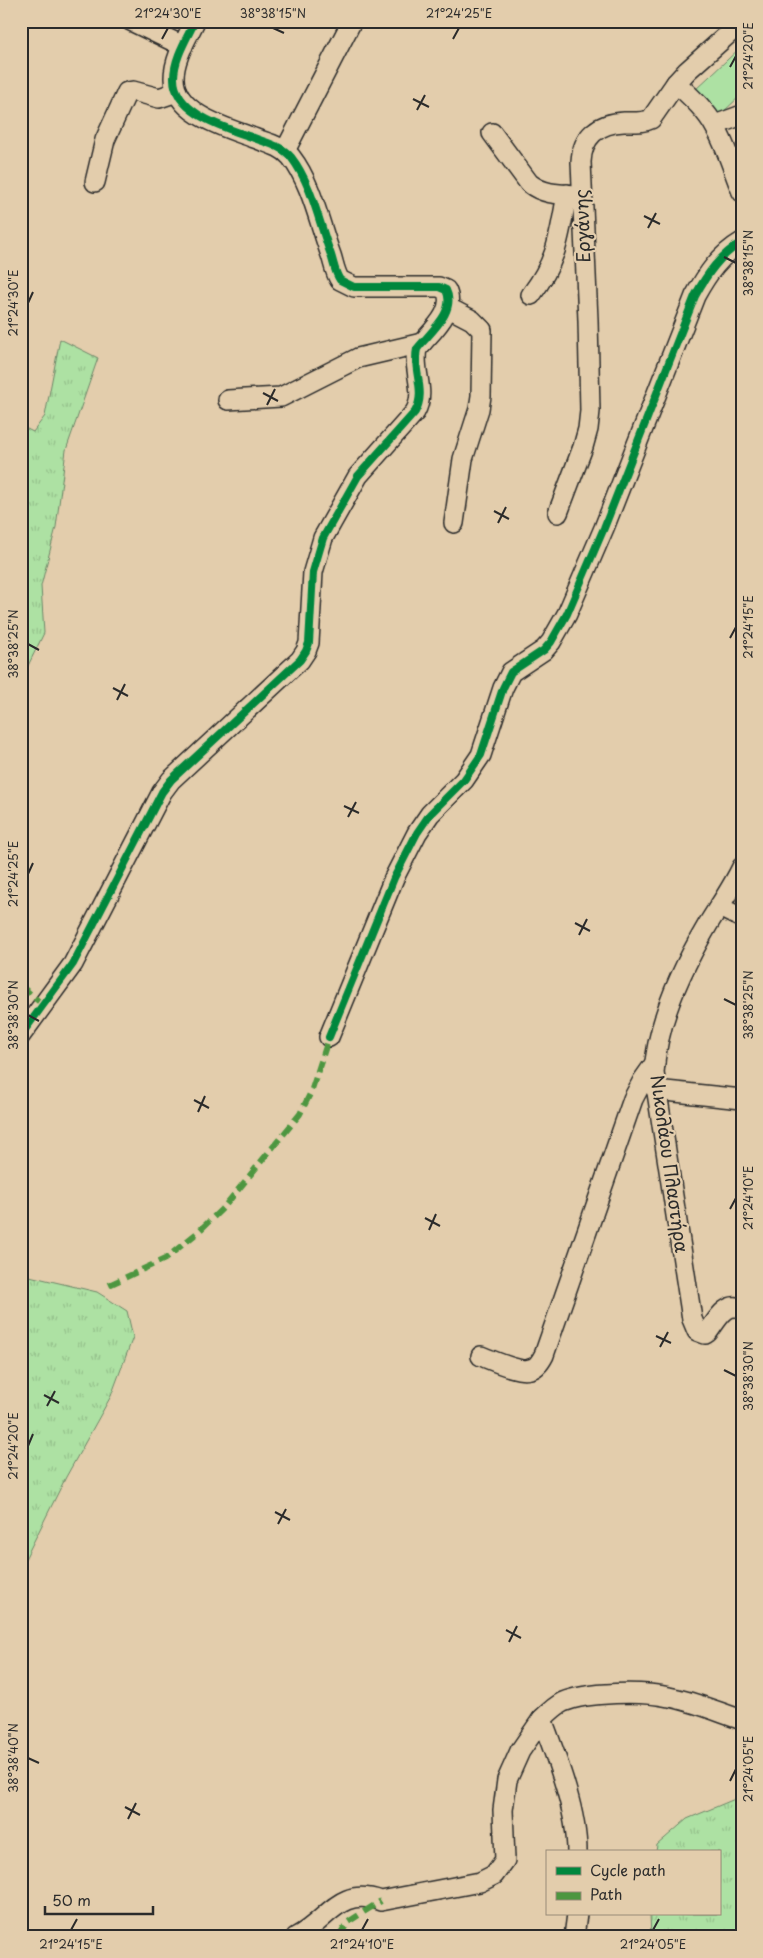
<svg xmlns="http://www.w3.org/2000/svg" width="763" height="1958" viewBox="0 0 763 1958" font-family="'Playpen Sans',sans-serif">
	<defs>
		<pattern id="grass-tufts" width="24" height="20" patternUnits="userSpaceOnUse" patternTransform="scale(1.25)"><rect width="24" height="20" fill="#ade1a3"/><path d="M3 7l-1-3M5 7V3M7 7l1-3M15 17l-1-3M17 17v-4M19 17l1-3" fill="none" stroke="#95c18c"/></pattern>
	</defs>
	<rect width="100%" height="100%" fill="#e3cdac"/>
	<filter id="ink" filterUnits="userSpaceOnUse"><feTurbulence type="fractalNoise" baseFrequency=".02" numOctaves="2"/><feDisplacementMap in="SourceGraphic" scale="10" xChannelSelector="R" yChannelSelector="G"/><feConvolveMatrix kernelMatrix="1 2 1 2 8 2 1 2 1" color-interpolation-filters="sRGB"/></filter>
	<g filter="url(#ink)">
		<g fill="url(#grass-tufts)" stroke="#6c8667">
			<path d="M60 339 98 358 66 450 56 527 41 586 44 633 21 680V426L33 432 45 416Z"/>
			<path d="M21 1274 97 1292 127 1311 133 1337 111 1396 66 1477 25 1559 21 1562Z"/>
			<path d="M742 1796V1937H651L650 1914H719V1852H656L657 1845 687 1819Z"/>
		</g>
		<path fill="#ade1a3" stroke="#6c8667" d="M742 46V94L719 116 695 90Z"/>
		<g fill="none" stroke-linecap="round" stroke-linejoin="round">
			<defs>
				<g id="minor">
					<path d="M131 21 183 46"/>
					<path d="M676 83C690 96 706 110 715 127 727 147 733 171 742 192"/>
					<path d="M715 125 742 115"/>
					<path d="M492 133 529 183C545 196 563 194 582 195"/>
					<path d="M285 151 352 21"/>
					<path d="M95 182 105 140 127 92 133 91 159 98 177 92"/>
					<path d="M531 295C558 259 559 237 567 194"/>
					<path d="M449 308 472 320 482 330 481 396 479 409 463 459 454 523"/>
					<path d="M228 400 281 397 358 358 422 343"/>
					<path d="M558 513 583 447 588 429 590 411 588 320 581 162C582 136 599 123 624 122 633 122 643 123 651 119L676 83 687 71 742 22"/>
					<path d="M742 867C732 888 719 906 707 926 681 970 657 1022 654 1073L692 1319 697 1331 705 1334 708 1332C716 1322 726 1300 742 1309"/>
					<path d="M719 907 742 918"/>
					<path d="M21 1035 73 964 162 792 171 780 300 660 306 651 309 643 313 572 323 538 358 476 415 412C427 391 412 371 417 349 429 333 457 312 446 290L439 287H354L340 280C335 273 334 264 331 255 319 223 312 184 291 157 282 146 267 143 254 138 227 128 174 114 174 78 174 58 187 38 195 21"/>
					<path d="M329 1037 394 878 417 833 430 814 464 780 481 755 503 688 511 672 544 650 551 642 567 614 604 528 695 296C707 274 720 255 742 242"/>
					<path d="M656 1090 742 1099"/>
					<path d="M481 1356C492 1360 519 1373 530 1369 537 1368 541 1361 544 1355L633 1099 643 1080 655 1063"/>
					<path d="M577 1852C577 1810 556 1757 542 1719 548 1713 555 1706 563 1702 587 1692 643 1691 669 1697 693 1701 718 1712 742 1720"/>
					<path d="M296 1937C329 1920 338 1886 381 1901L480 1882 494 1875 505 1860 503 1810 507 1780 520 1751 542 1719"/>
					<path d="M574 1937 577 1914"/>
				</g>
			</defs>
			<use href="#minor" stroke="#2b2b2b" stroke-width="22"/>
			<use href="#minor" stroke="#e3cdac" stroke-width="19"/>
			<g stroke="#4d9640" stroke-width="6" stroke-dasharray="12 6" stroke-linecap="butt">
				<path d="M21 986 43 1005"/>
				<path d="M109 1285 165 1259 197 1233 224 1207 300 1114 311 1092 329 1037"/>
				<path d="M339 1937 348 1922 381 1901"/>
			</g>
			<defs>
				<g id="cycleway">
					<path d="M21 1035 73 964 162 792 171 780 300 660 306 651 309 643 313 572 323 538 358 476 415 412C427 391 412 371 417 349 429 333 457 312 446 290L439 287H354L340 280C335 273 334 264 331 255 319 223 312 184 291 157 282 146 267 143 254 138 227 128 174 114 174 78 174 58 187 38 195 21"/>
					<path d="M329 1037 394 878 417 833 430 814 464 780 481 755 503 688 511 672 544 650 551 642 567 614 604 528 695 296C707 274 720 255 742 242"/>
				</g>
			</defs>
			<use href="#cycleway" stroke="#e3cdac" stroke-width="11"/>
			<use href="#cycleway" stroke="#00873e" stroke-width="8"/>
		</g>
	</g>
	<path fill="none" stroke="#2b2b2b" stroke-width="2" d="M273 28 284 33M162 39 168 28M453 39 459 28M730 67 736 56M413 99 429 107M417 110 425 95M644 216 660 224M648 228 656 213M724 257 736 263M28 303 33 292M263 393 278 401M267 405 275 389M494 511 509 519M498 523 506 507M730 638 736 627M28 644 39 650M113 688 128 696M117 700 125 684M344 806 359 813M348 817 356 802M28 874 33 863M575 923 590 931M579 935 587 919M724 999 736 1005M28 1015 39 1021M194 1100 209 1108M198 1112 205 1096M730 1209 736 1198M425 1218 440 1226M429 1230 436 1214M656 1336 671 1343M660 1347 668 1332M724 1370 736 1376M44 1395 59 1403M47 1406 55 1391M28 1446 33 1434M275 1512 290 1520M278 1524 286 1509M506 1630 521 1638M509 1642 517 1626M28 1758 39 1763M730 1781 736 1769M125 1807 140 1815M128 1819 136 1803M71 1930 77 1919M362 1930 368 1919M653 1930 659 1919"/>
	<g text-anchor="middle" stroke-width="4.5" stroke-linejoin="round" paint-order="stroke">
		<g font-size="18" fill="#2b2b2b" stroke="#e3cdac">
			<text transform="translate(583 226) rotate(-92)" y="6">Εργάνης</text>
			<text transform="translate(669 1164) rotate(82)" y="6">Νικολάου Πλαστήρα</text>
		</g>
	</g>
	<rect width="763" height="1958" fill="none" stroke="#e3cdac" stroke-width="55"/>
	<rect x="546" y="1850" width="175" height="65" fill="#e3cdac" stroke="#998c78"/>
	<rect x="556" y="1867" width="25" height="8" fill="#00873e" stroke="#998c78"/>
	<text x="590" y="1876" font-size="15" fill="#2b2b2b">Cycle path</text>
	<rect x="556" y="1892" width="25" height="8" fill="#4d9640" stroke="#998c78"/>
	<text x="590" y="1900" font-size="15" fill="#2b2b2b">Path</text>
	<path d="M45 1906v8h108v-8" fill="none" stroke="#2b2b2b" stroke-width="2.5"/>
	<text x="52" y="1906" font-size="15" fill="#2b2b2b" stroke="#e3cdac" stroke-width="4" paint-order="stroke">50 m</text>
	<rect x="28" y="28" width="708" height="1902" fill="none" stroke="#2b2b2b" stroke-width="2"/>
	<g font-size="12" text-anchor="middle" fill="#2b2b2b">
		<text x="168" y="18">21°24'30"E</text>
		<text x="273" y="18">38°38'15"N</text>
		<text x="459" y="18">21°24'25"E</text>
		<text transform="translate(749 56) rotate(-90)" y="4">21°24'20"E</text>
		<text transform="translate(749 263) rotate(-90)" y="4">38°38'15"N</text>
		<text transform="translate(14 303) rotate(-90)" y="4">21°24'30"E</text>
		<text transform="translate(749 627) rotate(-90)" y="4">21°24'15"E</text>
		<text transform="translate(14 644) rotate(-90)" y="4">38°38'25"N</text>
		<text transform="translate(14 874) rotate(-90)" y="4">21°24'25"E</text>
		<text transform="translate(749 1005) rotate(-90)" y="4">38°38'25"N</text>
		<text transform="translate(14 1015) rotate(-90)" y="4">38°38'30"N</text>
		<text transform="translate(749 1198) rotate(-90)" y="4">21°24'10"E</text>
		<text transform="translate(749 1376) rotate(-90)" y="4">38°38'30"N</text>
		<text transform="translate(14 1446) rotate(-90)" y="4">21°24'20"E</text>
		<text transform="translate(14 1758) rotate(-90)" y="4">38°38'40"N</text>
		<text transform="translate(749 1769) rotate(-90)" y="4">21°24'05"E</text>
		<text x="71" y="1949">21°24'15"E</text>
		<text x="362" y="1949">21°24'10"E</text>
		<text x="653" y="1949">21°24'05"E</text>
	</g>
</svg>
